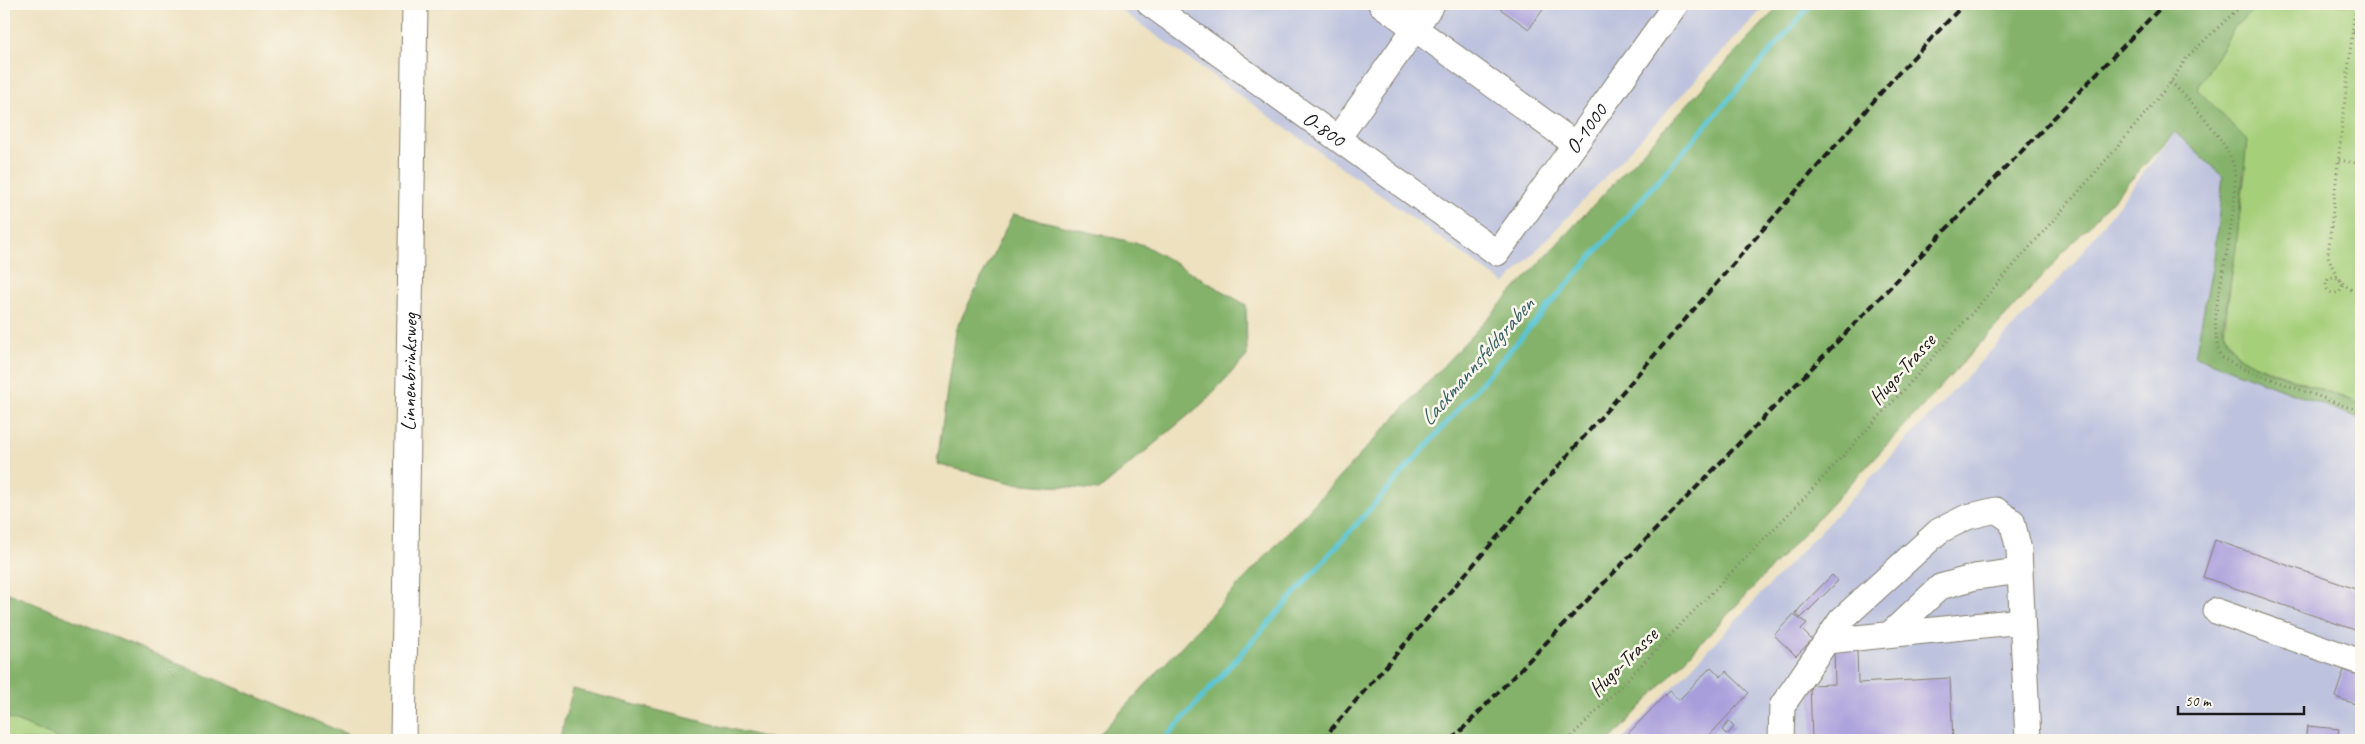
<svg xmlns="http://www.w3.org/2000/svg" width="2365" height="744" viewBox="0 0 2365 744" font-family="Caveat,sans-serif">
	<rect width="100%" height="100%" fill="#fbf7ec"/>
	<filter id="ink" filterUnits="userSpaceOnUse"><feTurbulence type="fractalNoise" baseFrequency=".02" numOctaves="2"/><feDisplacementMap in="SourceGraphic" scale="10" xChannelSelector="R" yChannelSelector="G"/><feConvolveMatrix kernelMatrix="1 2 1 2 8 2 1 2 1" color-interpolation-filters="sRGB"/></filter>
	<filter id="wash" filterUnits="userSpaceOnUse"><feTurbulence type="fractalNoise" baseFrequency=".0096" numOctaves="4" result="noise"/><feDisplacementMap in="SourceGraphic" scale="20" xChannelSelector="R" yChannelSelector="G"/><feGaussianBlur stdDeviation="1.12" result="paint"/><feColorMatrix in="noise" values="0 0 0 0 0 0 0 0 0 0 0 0 0 0 0 0 0 1.4 0 .05"/><feComposite in="paint" operator="in"/></filter>
	<g filter="url(#wash)">
		<rect width="100%" height="100%" fill="#ede1c0"/>
		<g fill="#bdc3de">
			<path d="M1112 4H1767L1505 284Z"/>
			<path d="M2175 132 2223 177 2214 258 2196 356 2361 419V740H1623L2073 264Z"/>
		</g>
		<g fill="#a6cf7a" stroke="#61764b">
			<path d="M2260 4H2361V404L2248 362 2236 354 2224 332 2246 167 2197 89 2236 25Z"/>
			<path d="M4 716 62 740H4Z"/>
		</g>
		<g fill="#84b26a" stroke="#506743">
			<path d="M1781 4H2260L2236 25 2197 89 2247 140 2236 249 2223 326 2228 342 2236 354 2263 369 2361 404V419L2195 356 2214 258 2223 177 2175 132 1898 433 1610 740H1094Z"/>
			<path d="M1013 214 1144 245 1246 305 1247 356 1203 403 1099 490 1012 483 937 464 955 331Z"/>
			<path d="M4 591 361 740H62L4 716Z"/>
			<path d="M573 689 775 740H559Z"/>
		</g>
		<g fill="none" stroke-linecap="round" stroke-linejoin="round">
			<path stroke="#5ac5d3" stroke-width="5" d="M1164 740 1429 443 1812 4"/>
		</g>
		<g id="blocks">
			<g fill="#a89edc">
				<path d="M1498 4H1547L1529 29 1496 6Z"/>
				<path d="M2215 540 2361 591V613L2355 630 2203 577Z"/>
				<path d="M1832 575 1838 581 1801 618 1796 614 1799 609Z"/>
				<path d="M1797 611 1795 616 1807 623 1801 629 1812 640 1796 656 1774 635Z"/>
				<path d="M1857 649 1858 683 1950 678 1953 740H1812L1810 685 1835 684 1834 650Z"/>
				<path d="M1711 667 1721 677 1726 671 1749 693 1705 740H1622L1669 691 1679 700Z"/>
				<path d="M2344 670 2361 676V706L2335 697Z"/>
				<path d="M1729 722 1734 727 1727 735 1722 730Z"/>
				<path d="M2307 726 2339 729 2337 740H2305Z"/>
			</g>
		</g>
	</g>
	<g filter="url(#ink)">
		<use href="#blocks" fill-opacity="0" stroke="#847e6e" stroke-width="1"/>
		<g fill="none" stroke-linecap="round" stroke-linejoin="round">
			<defs>
				<g id="minor">
					<path id="s1" d="M1150 4 1497 253 1676 4"/>
					<path d="M1381 4 1575 144"/>
					<path d="M1338 138 1432 4"/>
					<path d="M2216 611 2361 662"/>
					<path d="M1890 634 1940 587 1975 577 2020 571"/>
					<path d="M1827 641 2022 621"/>
					<path id="s2" d="M403 740 415 4"/>
					<path d="M1781 740 1782 706 1841 620 1939 531 1967 517 1996 510 2012 521 2019 550 2028 740"/>
				</g>
			</defs>
			<use href="#minor" stroke="#847e6e" stroke-width="27"/>
			<g stroke="#847e6e" stroke-width="3" stroke-dasharray="1 4" stroke-linecap="butt">
				<path d="M2359 4 2354 17 2328 255C2333 272 2342 288 2361 294"/>
				<path d="M2353 32 2361 33"/>
				<path d="M2171 82C2190 101 2225 138 2233 164 2240 186 2227 252 2222 277 2216 306 2212 329 2220 357L2241 368 2361 412"/>
				<path d="M2339 160 2361 164"/>
				<circle cx="2334" cy="285" r="8"/>
				<path d="M1568 740 1806 496 1921 371 2115 150 2171 82 2187 57 2243 4"/>
			</g>
			<use href="#minor" stroke="#fff" stroke-width="25"/>
			<g stroke="#1c1c1c" stroke-width="4" stroke-dasharray="8 4" stroke-linecap="butt">
				<path d="M1322 740 1892 80 1964 4"/>
				<path d="M1452 740 2164 4"/>
			</g>
		</g>
	</g>
	<g text-anchor="middle" stroke-width="5" stroke-linejoin="round" paint-order="stroke">
		<g font-size="21" fill="#1c1c1c" stroke="#fbf7ec">
			<text dy="7" stroke="none"><textPath href="#s1" startOffset="214">O-800</textPath></text>
			<text dy="7" stroke="none"><textPath href="#s1" startOffset="580">O-1000</textPath></text>
			<text transform="translate(1902 369) rotate(-48)" y="7">Hugo-Trasse</text>
			<text dy="7" stroke="none"><textPath href="#s2" startOffset="368">Linnenbrinksweg</textPath></text>
			<text transform="translate(1623 662) rotate(-45)" y="7">Hugo-Trasse</text>
		</g>
		<g font-size="22" font-style="italic" fill="#356065" stroke="#fbf7ec">
			<text transform="translate(1476 361) rotate(-49)" y="8">Lackmannsfeldgraben</text>
		</g>
	</g>
	<rect width="2365" height="744" fill="none" stroke="#fbf7ec" stroke-width="20"/>
	<path d="M2178 706v8h126v-8" fill="none" stroke="#1c1c1c" stroke-width="2.5"/>
	<text x="2185" y="706" font-size="15" fill="#1c1c1c" stroke="#fbf7ec" stroke-width="4" paint-order="stroke">50 m</text>
</svg>
